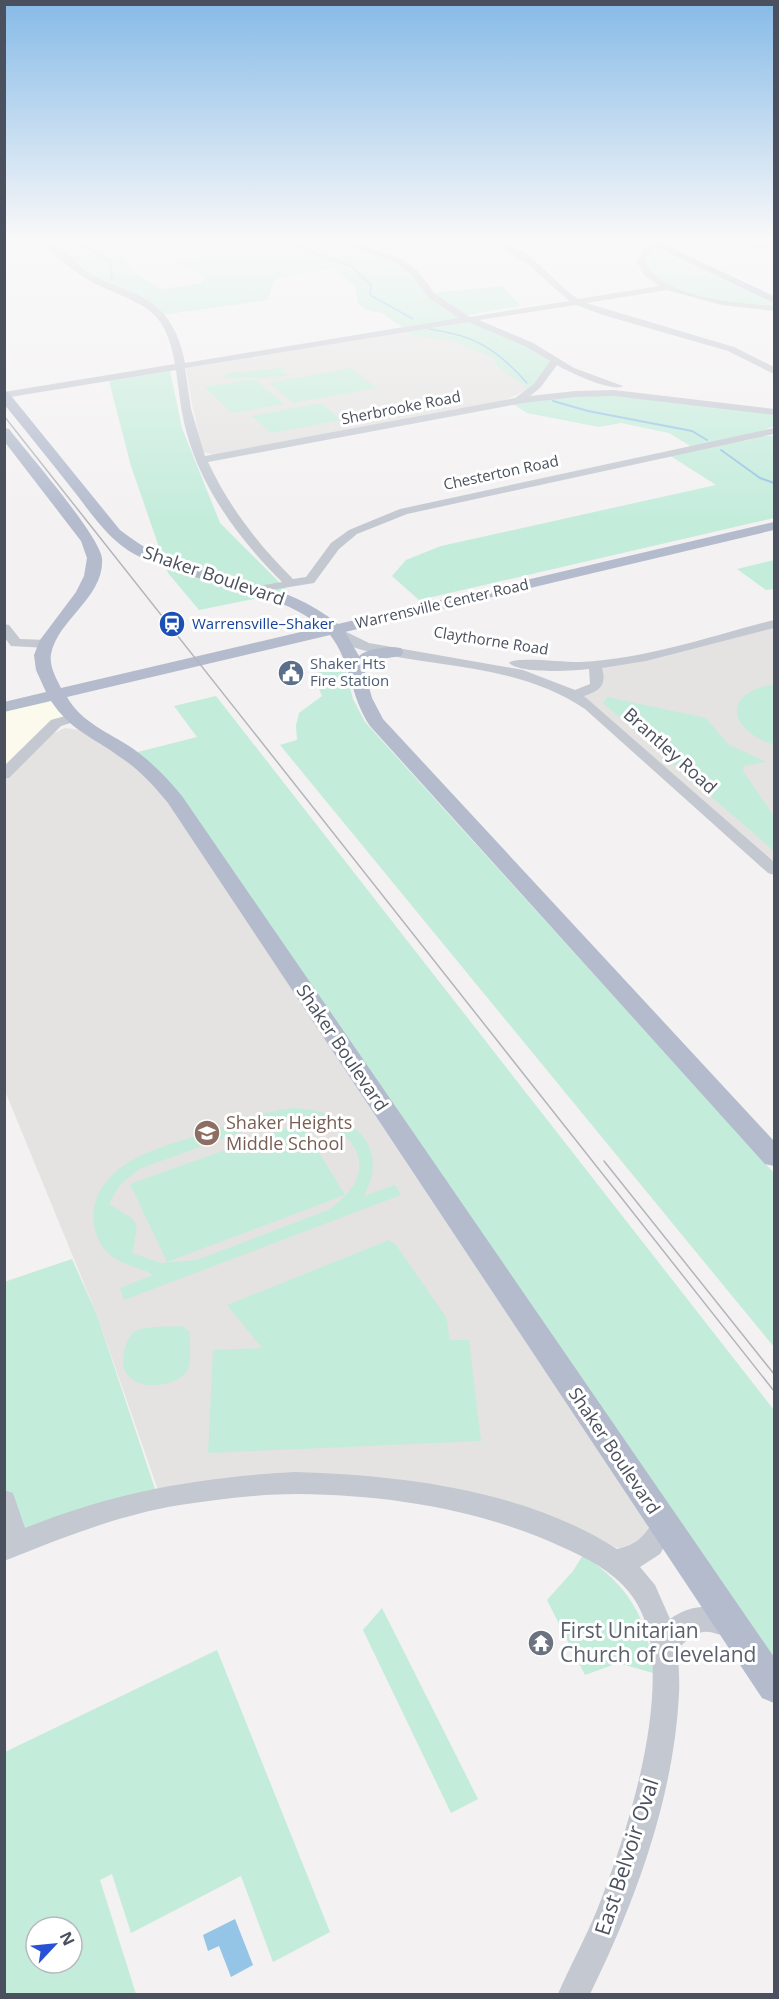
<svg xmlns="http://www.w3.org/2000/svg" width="779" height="1999" viewBox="0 0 779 1999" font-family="'Open Sans',sans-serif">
	<rect width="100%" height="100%" fill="#f3f1f1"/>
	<path fill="#fbfaed" d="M57 695 70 714 5 775V707Z"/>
	<g fill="#e4e3e2">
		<path d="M463 322 539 379 525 391 500 402 218 456 203 452 192 404 186 368 189 367Z"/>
		<path d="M774 624V870L590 706 575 694 592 689 595 666Z"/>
		<path d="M65 728 81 730 153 779 650 1522 645 1538 623 1549 615 1547 566 1525 465 1493 158 1490 97 1315 5 1091V781L50 735Z"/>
	</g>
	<g fill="#c3ecdb" fill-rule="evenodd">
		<path d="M44 242H97L123 257 133 272 162 289 200 283 205 277 178 263 204 258 281 250 310 242H345L397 260 430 293 502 286 521 306 462 316 497 329 552 359 529 396 610 395 774 413V426L741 439 745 441 761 436H774V518L419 600 392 576 406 560 441 546 716 485 669 455 695 449 669 433 621 423 599 427 527 413 510 402 531 390 498 368 493 358 450 340 414 336 382 313 366 310 358 304 354 285 332 269 294 274 274 280 268 300 161 315 95 280Z"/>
		<path d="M651 250H660L774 303V308C741 305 690 301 662 281 656 277 651 270 645 265Z"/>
		<path d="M282 368 285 371 280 372 290 375C282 378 228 380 223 377L228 373Z"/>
		<path d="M351 368 377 388 293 403 269 383Z"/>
		<path d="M170 371 182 428 220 523 289 592 199 610 168 573 131 466 109 381Z"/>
		<path d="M255 379 284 404 232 413 204 387Z"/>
		<path d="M321 403 341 420 271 433 252 416Z"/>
		<path d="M774 560V589L766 590 737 569Z"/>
		<path d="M315 660 335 661 345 668 353 699 365 722 774 1173V1347L280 745 297 740 296 725 299 713 322 696 316 681 319 674Z"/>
		<path d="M774 684V745C729 730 720 694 774 684Z"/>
		<path d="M216 696 774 1410V1686L180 808 130 754 197 737 174 706Z"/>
		<path d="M607 697 706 718 728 744 766 762 744 766 743 771 774 816V851L603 703Z"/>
		<path d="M294 1108C330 1110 380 1128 372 1174 371 1182 367 1189 364 1196L395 1185 401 1195 124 1300 120 1288 153 1275C136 1264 118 1267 103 1247 94 1234 91 1219 95 1204 108 1157 167 1146 206 1133 235 1123 263 1111 294 1108ZM290 1118C351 1118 390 1169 328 1210L197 1260 161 1263 132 1253C140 1216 140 1224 109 1204L119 1186 139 1169 266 1123Z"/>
		<path d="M301 1123 345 1195 167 1262 130 1184Z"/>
		<path d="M389 1240 396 1245 446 1317 450 1340H469L481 1441 208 1453 213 1350 262 1348 227 1305Z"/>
		<path d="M72 1259 97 1315 158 1498 17 1543 4 1501V1282Z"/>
		<path d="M182 1326 190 1332C189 1343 192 1359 188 1369 177 1392 108 1396 126 1345 128 1338 133 1330 141 1329 153 1326 169 1327 182 1326Z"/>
		<path d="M583 1555C628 1585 649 1619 653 1673L618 1663 585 1675 547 1600 573 1571Z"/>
		<path d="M382 1608 478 1799 451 1813 363 1630Z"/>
		<path d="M217 1650 330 1932 273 1962 241 1876 131 1933 112 1874 100 1880 136 1994H5V1752ZM36 1927H72V1963H36Z"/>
	</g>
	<path fill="#94c4e6" d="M235 1919 253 1965 231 1977 219 1946 208 1951 203 1935Z"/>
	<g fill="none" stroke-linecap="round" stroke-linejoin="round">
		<g stroke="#94c4e6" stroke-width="1.5">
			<path d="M75 242 110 261 112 280"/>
			<path d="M285 242 351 266 371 285 370 295 413 319"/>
			<path d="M429 329C474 335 497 349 527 383"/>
		</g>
		<g stroke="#94c4e6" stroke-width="2">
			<path d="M553 401 588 411 692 431 707 440"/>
			<path d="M721 450 760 478 774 483"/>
		</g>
		<g fill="#c3c8d1" fill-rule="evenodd">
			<path d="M40 242C60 241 74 263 89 273 111 287 140 291 159 309 174 323 181 343 185 363L459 318 429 298 411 274 394 262 341 242H352L400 258 417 270 435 294 470 317 569 301 529 265 494 242C528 242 552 283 578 299L659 286 644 275 637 261 645 247 662 244V248L651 251 645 261C663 300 737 302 774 306V311L721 305 667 290 586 303 734 347 774 367V374L728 351 603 315 576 305 479 320 533 343 574 368 623 386C614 393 568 372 557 365L540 388 530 396 575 391 614 390 774 409V415L614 396 575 397 523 403 208 462C229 507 258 544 293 579L306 577 331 543 349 530 400 509 774 428V434L407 514 357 534 339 549 314 583 253 593 251 590 253 587 282 582C240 540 203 491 187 434 181 413 179 391 176 370L4 398V392L175 364C165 303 139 306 92 282 74 272 55 256 40 242ZM468 322 527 347 550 361 534 384 515 398 205 456 191 409 185 368Z"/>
			<path d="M726 242 774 246V250L730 244Z"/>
			<path d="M774 620V628L646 661 602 668C607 685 600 691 584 696L774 862V875L768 873 585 709C519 664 437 668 362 650L350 646 327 630 334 626 369 643 523 670 575 690 590 684 589 669C573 671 520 674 509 663 516 656 567 663 581 662 647 659 711 636 774 620Z"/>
			<path d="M4 624 9 625 20 639 47 640 54 644 47 648 11 646 4 637Z"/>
			<path d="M72 714 77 715 79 718 77 721 61 726 9 778 4 779V766L51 720Z"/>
			<path d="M295 1472C401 1475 526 1490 617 1549 638 1545 647 1534 655 1516L664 1512 673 1516 677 1524 660 1554 640 1567 655 1585 670 1619C693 1603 715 1604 740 1615L744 1624 740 1633C713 1644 710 1615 678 1649 678 1664 680 1679 679 1694 674 1797 635 1903 590 1994H558C570 1966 585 1939 597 1910 626 1837 661 1726 651 1647 649 1627 641 1607 629 1592 612 1571 587 1558 562 1547 480 1509 388 1495 298 1494 259 1494 219 1499 180 1505 118 1515 62 1538 4 1561V1490L13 1493 25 1528C114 1492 200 1477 295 1472Z"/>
		</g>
		<g fill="#b3bbcd" fill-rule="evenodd">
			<path d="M645 242H658L774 296V303Z"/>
			<path d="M4 391 8 392 120 530C136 542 152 553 171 560 233 583 283 581 338 624L774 522V530L345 632 359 656C368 648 390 646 401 648L403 652 401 656 374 660 364 669 372 698 383 719 774 1141V1166L765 1164 370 726C350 697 351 661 330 635L67 697C82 723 108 732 132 748 151 761 167 778 182 796L774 1657V1703L762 1698 168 803C154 786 139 769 120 757 93 737 71 731 51 701L4 712V702L46 692 36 670 34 655 40 640 76 592 84 576 87 558 81 541 4 441V428L9 429C27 452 99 535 102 558 105 597 58 619 51 654 49 666 56 678 61 688L322 627C268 585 196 586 136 555 109 541 91 513 73 490 50 461 27 432 4 404Z"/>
		</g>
		<g stroke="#b3b5ba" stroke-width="1.5">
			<path d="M4 416 774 1391"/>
			<path d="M604 1161 774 1374"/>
		</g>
	</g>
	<linearGradient id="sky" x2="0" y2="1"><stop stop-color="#86bae7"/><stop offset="0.46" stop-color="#faf9f9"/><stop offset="1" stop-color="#faf9f9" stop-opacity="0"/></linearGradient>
	<rect width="779" height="522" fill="url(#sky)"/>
	<defs>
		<symbol id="station-disc" viewBox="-11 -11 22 22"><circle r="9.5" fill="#1a4fb4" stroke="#fff"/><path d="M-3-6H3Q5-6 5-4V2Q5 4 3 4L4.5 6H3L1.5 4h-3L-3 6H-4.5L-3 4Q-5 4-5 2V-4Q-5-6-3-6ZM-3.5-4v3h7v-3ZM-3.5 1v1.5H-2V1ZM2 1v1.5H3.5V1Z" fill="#fff"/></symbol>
		<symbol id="civic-disc" viewBox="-11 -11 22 22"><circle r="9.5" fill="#5c6f8a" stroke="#fff"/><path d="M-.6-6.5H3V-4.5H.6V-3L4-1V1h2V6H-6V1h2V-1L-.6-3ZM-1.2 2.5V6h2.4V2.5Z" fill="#fff"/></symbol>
		<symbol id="school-disc" viewBox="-11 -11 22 22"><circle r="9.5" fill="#8d6e63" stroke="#fff"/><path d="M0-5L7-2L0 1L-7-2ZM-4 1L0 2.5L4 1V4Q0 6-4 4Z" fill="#fff"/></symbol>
		<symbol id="temple-disc" viewBox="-11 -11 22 22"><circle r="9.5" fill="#6b7280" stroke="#fff"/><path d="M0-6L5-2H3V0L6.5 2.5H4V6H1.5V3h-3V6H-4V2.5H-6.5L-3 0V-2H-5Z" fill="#fff"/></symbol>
	</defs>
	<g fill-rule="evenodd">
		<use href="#station-disc" x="157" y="609" width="30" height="30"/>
		<use href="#civic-disc" x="276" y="658" width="30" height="30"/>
		<use href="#school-disc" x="192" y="1118" width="30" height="30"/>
		<use href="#temple-disc" x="526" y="1628" width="30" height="30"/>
	</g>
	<g text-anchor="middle" stroke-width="6" stroke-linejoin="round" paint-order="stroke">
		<g font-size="15" fill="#4a505d" stroke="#fff">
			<text transform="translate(401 408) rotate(-11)" y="5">Sherbrooke Road</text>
			<text transform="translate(501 473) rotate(-12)" y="5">Chesterton Road</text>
			<text transform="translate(442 604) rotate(-13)" y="5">Warrensville Center Road</text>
			<text transform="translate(491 641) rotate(9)" y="5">Claythorne Road</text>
		</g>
		<g font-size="15" fill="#164399" stroke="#fff" text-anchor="start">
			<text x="192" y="629">Warrensville–Shaker</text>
		</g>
		<g font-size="15" fill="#4e5e75" stroke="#fff" text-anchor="start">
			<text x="310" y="669">Shaker Hts<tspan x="310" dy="17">Fire Station</tspan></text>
		</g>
		<g font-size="18" fill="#4a505d" stroke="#fff">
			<text transform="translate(214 576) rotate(19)" y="6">Shaker Boulevard</text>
			<text transform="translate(670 751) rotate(42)" y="6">Brantley Road</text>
			<text transform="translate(342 1048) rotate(56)" y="6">Shaker Boulevard</text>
			<text transform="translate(614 1451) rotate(56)" y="6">Shaker Boulevard</text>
		</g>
		<g font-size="18" fill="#785e54" stroke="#fff" text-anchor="start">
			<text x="226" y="1129">Shaker Heights<tspan x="226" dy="21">Middle School</tspan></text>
		</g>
		<g font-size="21" fill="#5b616d" stroke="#fff" text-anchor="start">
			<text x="560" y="1638">First Unitarian<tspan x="560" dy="24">Church of Cleveland</tspan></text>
		</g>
		<g font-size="21" fill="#4a505d" stroke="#fff">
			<text transform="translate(627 1857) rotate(-72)" y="7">East Belvoir Oval</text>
		</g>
	</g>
	<rect width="779" height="1999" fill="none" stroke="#4a505d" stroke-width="12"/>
	<g transform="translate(54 1945) rotate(64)"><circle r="28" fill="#ffffff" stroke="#b7b9be" stroke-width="1.5"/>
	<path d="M0-4.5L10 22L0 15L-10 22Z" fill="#2851d6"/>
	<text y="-9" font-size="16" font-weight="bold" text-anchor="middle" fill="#4a505d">N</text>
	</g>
</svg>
